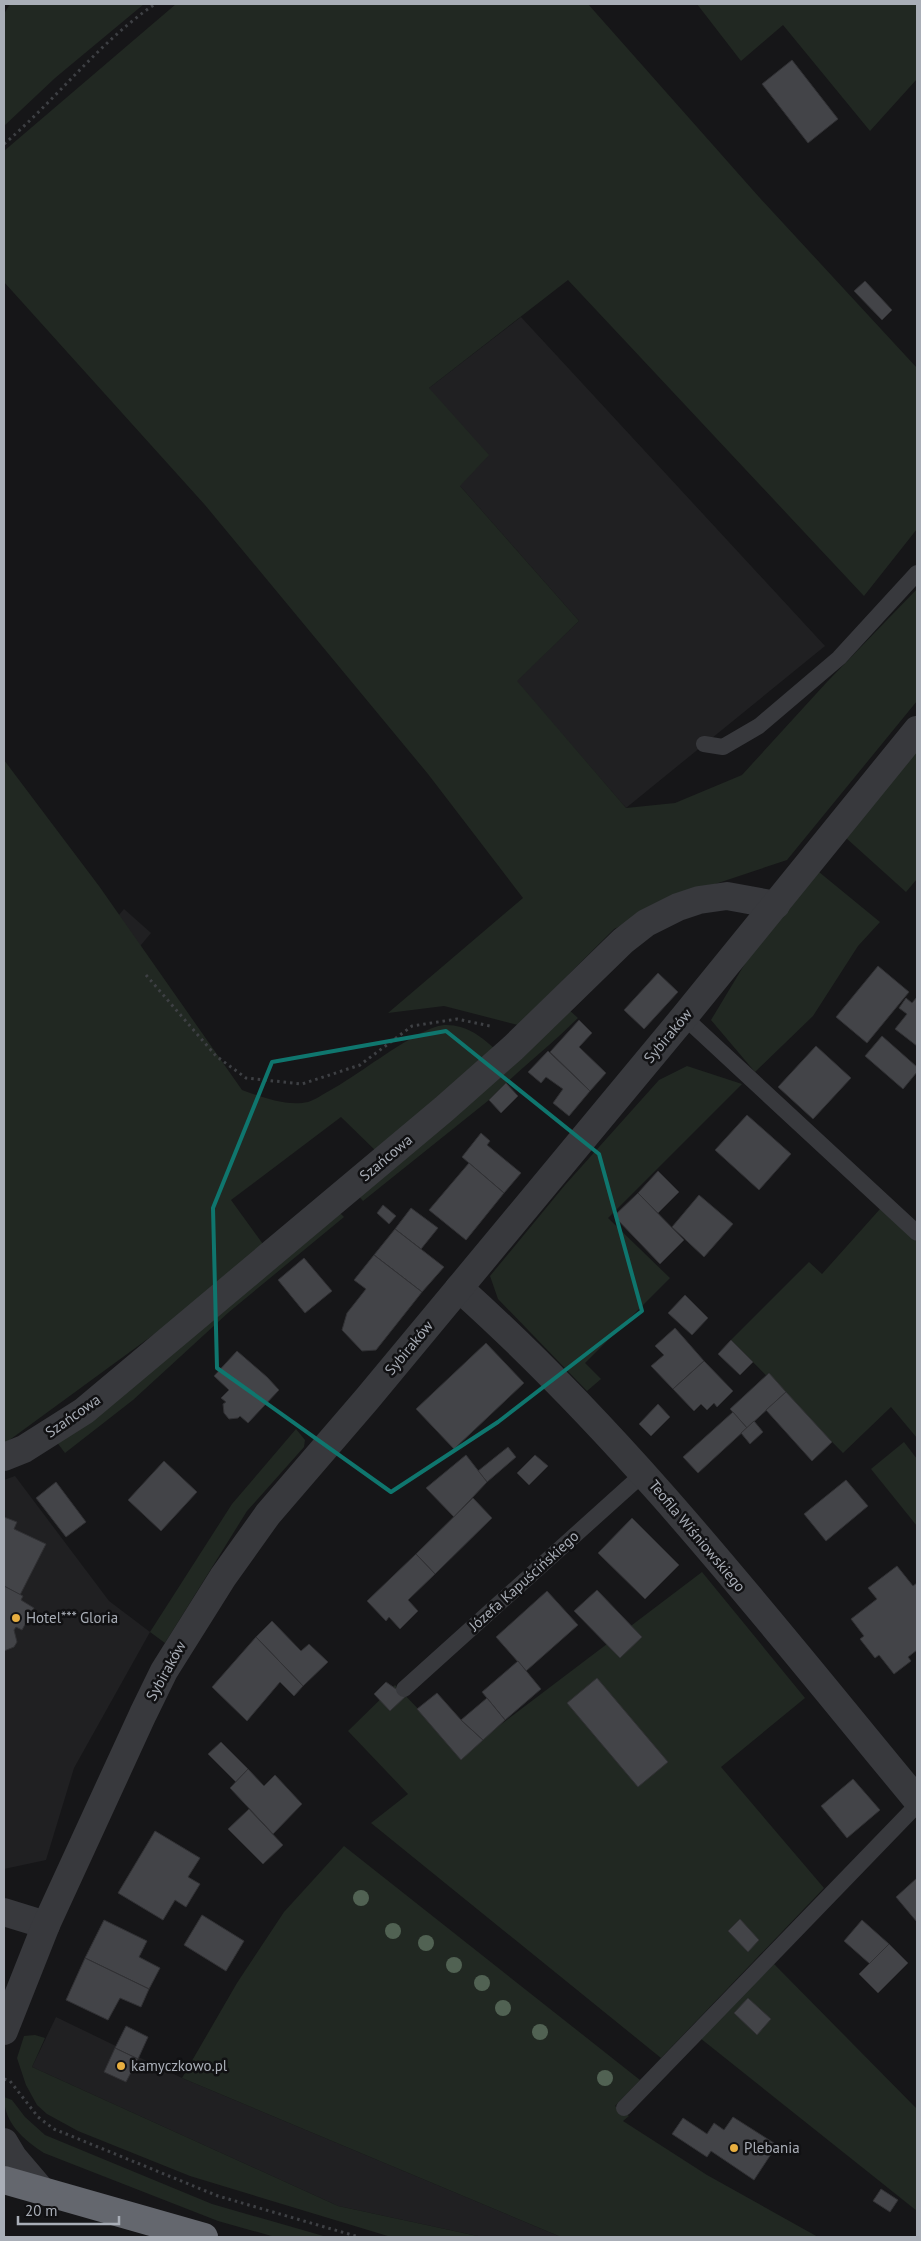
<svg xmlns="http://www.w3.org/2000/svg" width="921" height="2241" viewBox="0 0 921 2241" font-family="'PT Sans',sans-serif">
	<rect width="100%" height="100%" fill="#161618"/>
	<g fill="#202022">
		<path d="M521 317 825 646 626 808 516 681 579 621 460 486 429 388Z"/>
		<path d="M124 909 151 933 130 958 103 934Z"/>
		<path d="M15 1476 109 1601 150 1632 74 1768 46 1860 4 1869V1480Z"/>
		<path d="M56 2017 182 2078 561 2237H482L338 2206 32 2067Z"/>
	</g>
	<g fill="#212822">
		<path d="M10 4H144L55 78 4 126V14Z"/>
		<path d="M176 4H588L759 197 917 368V529L864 596 568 280 429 388 489 455 460 486 579 621 517 681 626 808 675 803 742 775 826 683 917 589V701L787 860 697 890 614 929 518 1025 444 1006 388 1013 523 898 428 774 205 505 4 282V151Z"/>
		<path d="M697 4H917V79L870 131 783 25 741 61Z"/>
		<path d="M917 748V879L906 892 845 837Z"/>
		<path d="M4 760 99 886 242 1090C261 1097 287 1107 308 1102 315 1100 323 1094 329 1091 358 1076 416 1028 444 1025 465 1024 481 1036 495 1049L378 1153 341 1117 231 1200 268 1251 4 1444Z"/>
		<path d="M819 872 880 922 858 946 813 1016 755 1072 711 1020 749 957Z"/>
		<path d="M568 1009 578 1018C549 1047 517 1071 489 1100L363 1201 356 1193Z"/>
		<path d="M687 1066 742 1084 608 1218 670 1278 585 1363 601 1379 587 1391 498 1299 490 1276 565 1185 659 1080Z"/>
		<path d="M880 1209 917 1242V1438L891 1407 843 1453 731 1340 809 1262 822 1274Z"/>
		<path d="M338 1211 344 1217 229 1312 133 1400 65 1453 56 1441Z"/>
		<path d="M296 1429 305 1440 304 1447 247 1511 165 1643 150 1632 232 1504Z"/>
		<path d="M904 1442 917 1459V1526L871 1469Z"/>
		<path d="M702 1572 805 1698 721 1767 824 1888 661 2058 371 1823 408 1794 348 1731 395 1685 462 1754Z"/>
		<path d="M344 1846 640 2080 615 2106 629 2116 623 2121 707 2175 818 2237H561L182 2078 237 1983 284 1912Z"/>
		<path d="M774 1964 917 2109V2211L700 2038Z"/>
		<path d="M35 2035 45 2038 32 2067 338 2206 482 2237H391L190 2176 78 2131 47 2114 37 2105 26 2085 17 2058 24 2036Z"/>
		<path d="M4 2097 12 2100 25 2117 45 2135 212 2204 327 2237H275L218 2221 44 2153C24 2140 4 2123 4 2097Z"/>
	</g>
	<g fill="#434448" stroke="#313134">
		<path d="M792 60 838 119 808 143 762 84Z"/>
		<path d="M865 281 892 310 882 320 854 291Z"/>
		<path d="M878 966 909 992 867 1043 836 1017Z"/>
		<path d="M658 973 678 992 644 1029 624 1010Z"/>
		<path d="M917 997V1046L895 1029 907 1014 899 1008 906 998 912 1003Z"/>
		<path d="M579 1020 592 1033 579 1047 606 1073 590 1091 550 1052Z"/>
		<path d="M882 1036 917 1067V1072L903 1089 865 1056Z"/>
		<path d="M816 1046 851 1078 813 1119 778 1087Z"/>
		<path d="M548 1051 590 1091 569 1116 553 1103 563 1089 546 1077 541 1083 528 1072Z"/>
		<path d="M506 1083 518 1096 501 1113 489 1100Z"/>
		<path d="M747 1115 791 1154 759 1190 715 1150Z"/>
		<path d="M481 1133 490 1141 487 1145 521 1173 504 1193 462 1157Z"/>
		<path d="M469 1163 504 1193 466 1240 429 1210Z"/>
		<path d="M658 1171 679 1192 658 1213 638 1193Z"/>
		<path d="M638 1193 684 1240 660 1264 614 1216Z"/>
		<path d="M699 1195 733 1224 704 1257 672 1227Z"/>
		<path d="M383 1205 396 1216 389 1224 377 1213Z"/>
		<path d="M411 1208 438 1228 421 1249 395 1229Z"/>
		<path d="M395 1229 444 1267 422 1292 374 1255Z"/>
		<path d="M374 1255 422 1292 376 1350 362 1351 342 1330 347 1313 366 1289 354 1280Z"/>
		<path d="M304 1258 332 1291 305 1313 278 1280Z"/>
		<path d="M685 1295 708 1318 692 1335 668 1313Z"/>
		<path d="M675 1328 704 1361 673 1389 651 1366 664 1355 655 1346Z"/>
		<path d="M731 1340 753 1362 740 1375 718 1354Z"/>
		<path d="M486 1343 524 1383 454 1449 416 1409Z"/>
		<path d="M237 1351 267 1377 279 1390 248 1423 240 1416 238 1418 229 1419 224 1413 223 1404 226 1402 221 1398 229 1390 214 1376Z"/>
		<path d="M704 1361 733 1391 717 1407 714 1403 707 1410 701 1404 694 1411 673 1389Z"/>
		<path d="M769 1373 786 1392 747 1428 730 1409Z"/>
		<path d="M786 1392 832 1442 812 1461 766 1410Z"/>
		<path d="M658 1404 670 1417 651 1436 639 1424Z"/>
		<path d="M733 1412 747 1428 698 1473 683 1457Z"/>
		<path d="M754 1421 763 1432 750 1444 741 1433Z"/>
		<path d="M508 1447 516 1457 487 1482 478 1471Z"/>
		<path d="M466 1455 487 1482 454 1517 426 1488Z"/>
		<path d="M535 1455 548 1466 529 1485 517 1473Z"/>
		<path d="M164 1461 197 1492 161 1531 128 1500Z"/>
		<path d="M846 1480 868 1506 826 1541 804 1514Z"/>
		<path d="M56 1482 86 1522 66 1537 36 1498Z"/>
		<path d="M473 1498 492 1518 435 1574 416 1554Z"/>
		<path d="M4 1517 17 1522 14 1529 46 1544 20 1595 4 1586Z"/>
		<path d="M632 1518 679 1565 645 1599 598 1553Z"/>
		<path d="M416 1554 435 1574 408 1600 418 1611 400 1629 389 1617 386 1621 367 1601Z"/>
		<path d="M897 1566 913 1586 917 1583V1650L908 1657 911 1661 894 1674 879 1655 875 1658 860 1639 864 1636 851 1619 877 1599 868 1588Z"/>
		<path d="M4 1586 23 1596 21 1600 34 1608 22 1630 16 1627 14 1630 17 1642 14 1647 4 1651Z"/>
		<path d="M597 1590 642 1637 620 1658 574 1611Z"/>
		<path d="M547 1591 578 1625 526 1671 496 1637Z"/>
		<path d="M272 1621 301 1651 309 1644 328 1662 303 1686 256 1637Z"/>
		<path d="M256 1637 303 1686 294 1696 280 1682 247 1721 212 1687Z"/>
		<path d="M518 1661 541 1689 505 1720 482 1692Z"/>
		<path d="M597 1678 668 1762 638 1787 567 1703Z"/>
		<path d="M386 1682 406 1696 390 1711 374 1694Z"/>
		<path d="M437 1693 461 1720 483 1740 461 1760 417 1709Z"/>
		<path d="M487 1698 505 1720 483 1740 461 1720Z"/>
		<path d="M221 1742 248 1769 236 1782 208 1754Z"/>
		<path d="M248 1769 264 1786 275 1775 302 1804 273 1834 230 1788Z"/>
		<path d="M853 1779 880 1810 847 1838 821 1806Z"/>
		<path d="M249 1809 283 1845 263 1864 228 1829Z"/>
		<path d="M155 1831 200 1858 188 1877 200 1884 186 1907 175 1900 163 1920 118 1893Z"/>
		<path d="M917 1878V1922L896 1897Z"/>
		<path d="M202 1915 244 1941 226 1971 184 1945Z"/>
		<path d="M740 1919 759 1940 748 1952 728 1931Z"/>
		<path d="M104 1920 147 1941 139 1957 160 1968 149 1989 85 1958Z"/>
		<path d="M862 1920 889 1944 870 1964 844 1941Z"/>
		<path d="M889 1944 908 1963 878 1993 859 1974Z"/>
		<path d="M85 1958 149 1989 141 2007 120 1998 108 2020 66 2000Z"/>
		<path d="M748 1998 771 2019 757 2035 734 2013Z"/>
		<path d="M126 2026 148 2037 138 2059 115 2048Z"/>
		<path d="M115 2048 138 2059 126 2082 104 2072Z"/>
		<path d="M733 2117 777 2145 754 2180 711 2151 707 2157 672 2134 683 2118 707 2134 714 2123 724 2130Z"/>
		<path d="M881 2189 898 2200 890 2212 873 2201Z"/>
	</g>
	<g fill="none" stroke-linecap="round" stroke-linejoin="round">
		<g stroke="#3e4044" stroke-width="3" stroke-dasharray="2.5 4" stroke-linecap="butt">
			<path d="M4 144C56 100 98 43 155 4"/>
			<path d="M146 975 216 1056 246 1078 302 1084 360 1065 412 1026 457 1019 490 1026"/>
			<path d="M4 2079 10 2081 38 2117 54 2129 218 2196 359 2237"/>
		</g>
		<g stroke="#38393d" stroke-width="16">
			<path d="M704 744 723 747 759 726 839 658 917 573"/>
			<path d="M684 1017 917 1233"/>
			<path d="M404 1689 644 1473"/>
			<path d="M624 2108 917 1805"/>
		</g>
		<g stroke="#38393d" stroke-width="28">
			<path d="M459 1288C630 1441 771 1624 917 1800"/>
			<path d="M4 1457 24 1449 84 1411 444 1109 513 1048 623 941 646 923 678 907 699 900 727 896 776 905"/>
			<path d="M4 1912 46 1925"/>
			<path d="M4 2031 46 1925 143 1714 164 1671 223 1577 268 1514 367 1399 684 1017 917 730"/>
			<path d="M4 2142 13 2157 42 2191"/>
		</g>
		<path stroke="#64676e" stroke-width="28" d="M4 2180 204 2237"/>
	</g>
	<g fill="#516253">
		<circle cx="361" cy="1898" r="8"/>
		<circle cx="393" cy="1931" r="8"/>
		<circle cx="426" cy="1943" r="8"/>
		<circle cx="454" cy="1965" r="8"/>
		<circle cx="482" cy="1983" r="8"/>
		<circle cx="503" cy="2008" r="8"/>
		<circle cx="540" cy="2032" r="8"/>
		<circle cx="605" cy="2078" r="8"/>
	</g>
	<path fill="none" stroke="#0f766e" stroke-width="4" stroke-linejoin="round" d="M446 1031 599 1154 642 1311 498 1422 391 1492 217 1368 213 1208 272 1062Z"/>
	<g fill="#e7ae40" stroke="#111113" stroke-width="2">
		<circle cx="16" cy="1618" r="5"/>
		<circle cx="121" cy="2066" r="5"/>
		<circle cx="734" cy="2148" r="5"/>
	</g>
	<g text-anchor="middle" stroke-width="5" stroke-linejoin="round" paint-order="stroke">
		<g font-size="15" fill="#a9aeb7" stroke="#111113">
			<text transform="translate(668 1036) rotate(-50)" y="5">Sybiraków</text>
			<text transform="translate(386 1158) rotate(-40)" y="5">Szańcowa</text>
			<text transform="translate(409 1348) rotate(-50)" y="5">Sybiraków</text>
			<text transform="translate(73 1416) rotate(-35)" y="5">Szańcowa</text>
			<text transform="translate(697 1536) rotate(50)" y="5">Teofila Wiśniowskiego</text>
			<text transform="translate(524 1581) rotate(-42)" y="5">Józefa Kapuścińskiego</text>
			<text transform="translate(166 1671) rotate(-61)" y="5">Sybiraków</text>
		</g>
		<g font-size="15" fill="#a9aeb7" stroke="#111113" text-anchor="start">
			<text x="26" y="1623">Hotel*** Gloria</text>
			<text x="131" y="2071">kamyczkowo.pl</text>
			<text x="744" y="2153">Plebania</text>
		</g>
	</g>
	<rect width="921" height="2241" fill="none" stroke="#a9aeb7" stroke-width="10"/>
	<path d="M18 2216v8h101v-8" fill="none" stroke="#a9aeb7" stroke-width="2.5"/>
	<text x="25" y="2216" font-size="15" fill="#a9aeb7" stroke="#111113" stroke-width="4" paint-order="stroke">20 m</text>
</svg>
